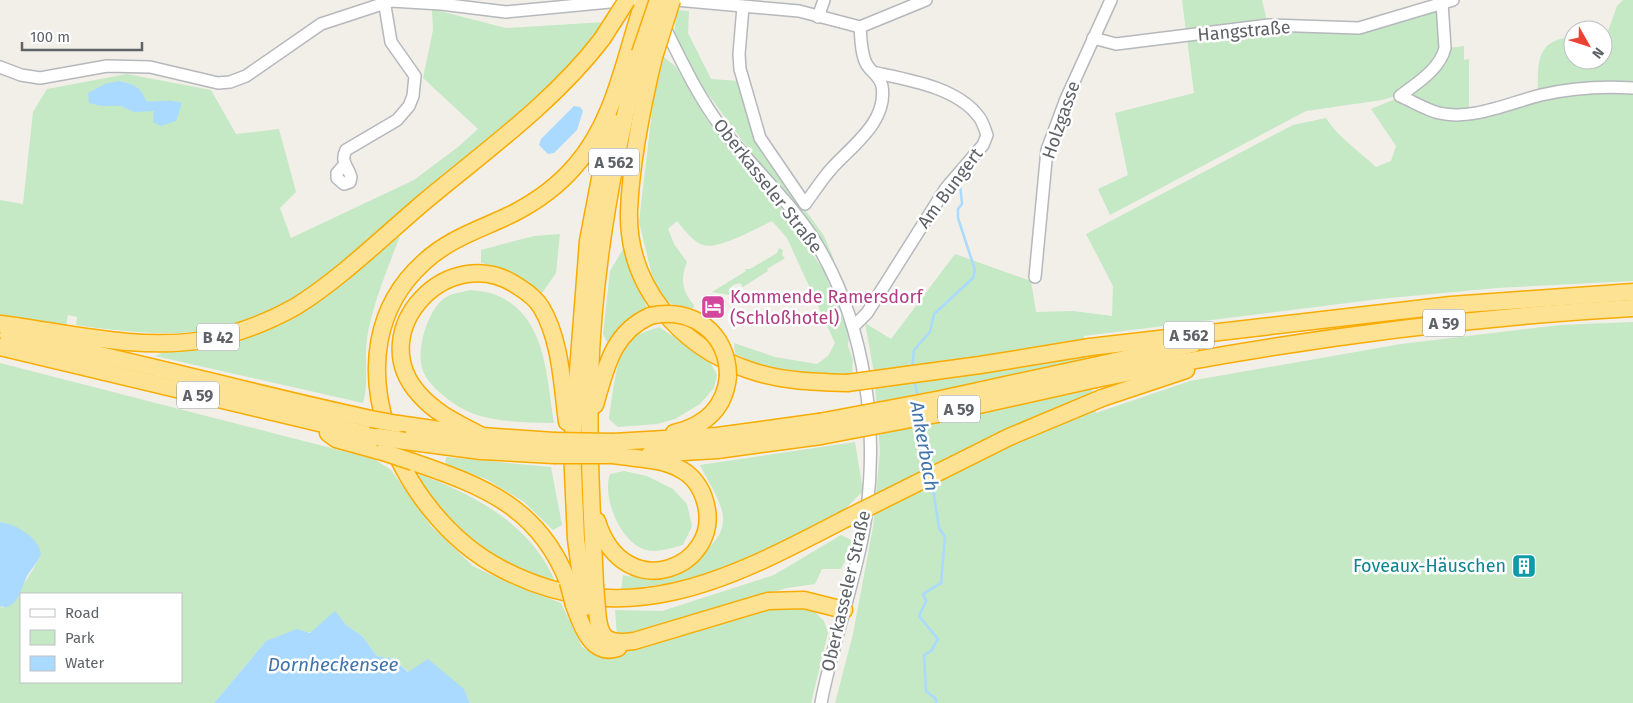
<svg xmlns="http://www.w3.org/2000/svg" width="1633" height="703" viewBox="0 0 1633 703" font-family="'Fira Sans',sans-serif">
	<rect width="100%" height="100%" fill="#f1efe8"/>
	<g fill="#c5e8c5" fill-rule="evenodd">
		<path d="M1182 0H1262L1268 26 1357 32 1438 6 1442 52 1437 62 1399 95 1382 100 1306 111 1110 215 1098 189 1128 175 1115 113 1194 93Z"/>
		<path d="M1623 0H1633V83L1538 92C1538 72 1535 48 1557 40 1563 38 1567 37 1573 39V60H1603V30H1586L1595 28 1608 31 1617 6Z"/>
		<path d="M432 9 506 28 605 22 591 45 555 84 312 287C299 295 286 306 273 312 205 341 147 335 76 325L77 317 68 315 66 326 0 316V200L23 204 33 112 47 89 127 74 211 90 236 134 279 129 296 192 280 208 291 238 414 180 458 147 478 129 423 78 433 30ZM119 81C133 84 141 86 145 101 159 102 170 99 182 104 160 109 142 116 121 106Z"/>
		<path d="M677 10 689 11 688 33 711 79 739 81 755 140 824 236 834 260H831L702 86 674 35Z"/>
		<path d="M1464 46V60L1469 59V108L1589 90 1633 93V281L1497 288 1379 299 1084 336 1096 413 1190 381 1401 344 1560 325 1633 322V703H835L853 634 873 527 880 451 874 373 865 323 891 339 955 254 1031 281 1036 312 1073 311 1112 316 1113 286 1086 234 1293 125 1326 118C1336 135 1360 152 1376 167L1391 161 1396 146 1371 109 1400 97 1446 64 1449 48Z"/>
		<path d="M664 57 676 67 707 120 768 189 824 271 849 335 848 346 853 360 852 374 825 377 765 369 735 354 734 343 775 357 817 364 828 356 835 343 787 238 772 221C757 228 718 250 703 245 693 242 684 229 677 221L668 229 674 244 687 262C680 279 682 291 694 305L693 309 664 302 655 288 639 222 653 103Z"/>
		<path d="M560 234 556 273 540 296C523 277 506 268 481 263V250L534 236Z"/>
		<path d="M400 236C387 270 373 303 367 338 364 360 369 384 363 403L155 356 169 350 223 347 283 322Z"/>
		<path d="M625 246 647 308 631 317 608 344 603 334 610 271Z"/>
		<path d="M779 248 783 250 782 255 785 258 767 269 768 271 743 287 740 283 733 285 729 290 732 293 729 295 712 292 746 271 745 269H750L777 253Z"/>
		<path d="M470 290C478 291 489 292 496 295 547 316 546 376 554 423 525 422 487 423 461 408 448 400 429 386 423 371 415 351 428 306 448 296 454 293 463 292 470 290Z"/>
		<path d="M659 327 709 360 717 375 714 388 700 404 675 419 657 424 618 427 609 419C611 404 617 356 625 345 632 335 648 331 659 327Z"/>
		<path d="M0 363 374 459 391 470 431 526 473 566 504 581 561 603 582 647 599 657 758 611 797 605 814 611 824 621 828 633 811 703H470L464 689 409 672 393 659 377 656 362 636 346 625 266 641 214 703H0V606L3 608C20 591 30 576 41 555L6 523 0 522ZM21 594H181V682H21Z"/>
		<path d="M855 442 863 491 842 512 766 552 718 571 679 582 621 590 623 575C633 577 646 579 657 576 681 568 725 547 723 518 723 503 706 478 700 465Z"/>
		<path d="M446 457 551 467 562 525 553 530 524 502 486 479 445 465Z"/>
		<path d="M624 471 647 476 673 489 687 504 692 526 683 545C670 548 654 555 641 548 619 538 602 496 610 474Z"/>
		<path d="M418 474C474 494 533 525 556 584L507 565 458 534 422 483Z"/>
		<path d="M841 535 855 542 841 569H822L815 584 787 588 617 636 615 610 662 611 774 575Z"/>
	</g>
	<g fill="#aadaff">
		<path d="M119 81C133 84 141 86 146 101 159 102 169 99 182 103L176 121 161 126 153 122 154 111 134 112 121 106H101L89 103 88 93 105 84Z"/>
		<path d="M574 106 580 107 583 111 577 130 554 153 548 154 539 145 541 139Z"/>
		<path d="M0 522C16 524 40 538 41 555 37 563 31 569 27 576 22 586 17 612 0 606Z"/>
		<path d="M335 611 346 625 362 636 377 656 393 659 408 672 428 659 464 689 470 703H214L266 641 297 629 310 633Z"/>
	</g>
	<g fill="none" stroke-linecap="round" stroke-linejoin="round">
		<g stroke="#aadaff" stroke-width="2.5">
			<path d="M912 369 914 350 930 332 934 314 973 278 975 270 958 218V209L962 204 960 184"/>
			<path d="M914 379 918 398"/>
			<path d="M923 423 930 469"/>
			<path d="M932 482 939 528 945 537 941 583 923 594 926 601 919 616 938 639 931 651 924 655 926 691 936 699V703"/>
		</g>
		<defs>
			<g id="minor">
				<path d="M676 0 799 11 860 27 926 0"/>
				<path d="M1442 3 1445 48C1440 69 1417 83 1400 96 1412 101 1426 110 1439 113 1471 121 1509 103 1541 95 1571 88 1602 86 1633 88"/>
				<path d="M743 7 739 54 740 69 760 138 805 204C814 192 822 179 832 168 853 145 888 121 882 86 880 76 872 73 867 65 861 55 861 39 860 27"/>
				<path d="M818 17 824 0"/>
				<path d="M662 22C680 58 697 95 721 127 750 165 787 198 813 238 867 324 881 436 863 534 852 591 832 646 821 703"/>
				<path d="M1093 38 1116 44 1269 25 1359 28 1453 0"/>
				<path d="M0 67 21 75 40 78 107 66 150 67 218 83 230 82 246 76 321 24 391 1 441 4 506 12 631 0"/>
				<path d="M344 165 337 173V178L344 184 350 182 351 177C348 166 340 162 346 150L397 120 409 106 413 96 415 76 391 42 384 0"/>
				<path d="M1035 277 1047 150 1066 99 1111 0"/>
				<path d="M854 326 867 313 946 188 983 145 987 135C985 130 983 122 979 117 958 88 910 80 877 73"/>
			</g>
			<g id="highway">
				<path d="M644 0C625 56 615 121 575 166 558 186 537 201 514 213 482 229 449 238 423 263 325 352 399 515 500 568 627 635 732 578 847 518"/>
				<path d="M654 57C642 107 631 160 629 211 627 286 680 347 749 370 780 381 814 382 847 383"/>
				<path d="M0 324C66 332 136 351 203 340 235 335 266 323 295 307 339 280 384 236 424 202 485 151 554 102 602 39"/>
				<path d="M8 335C130 359 250 393 371 419"/>
				<path d="M0 347 378 437"/>
				<path d="M1090 347 1451 305 1633 292"/>
				<path d="M1093 366 1193 344"/>
				<path d="M1096 379C1273 343 1452 318 1633 308"/>
				<path d="M1102 398 1186 370"/>
				<path d="M595 405C606 368 612 333 650 316"/>
				<path d="M398 424 482 436 554 441"/>
				<path d="M328 433 336 439 383 452"/>
				<path d="M674 433C704 426 725 409 728 376"/>
				<path d="M482 436C460 424 436 414 419 394 362 331 450 238 519 287 527 292 536 299 541 307 561 340 562 385 567 422"/>
				<path d="M405 441 481 451 554 455"/>
				<path d="M613 442 717 436 819 422"/>
				<path d="M650 454 717 450 821 436"/>
				<path d="M413 462C483 486 539 507 568 582"/>
				<path d="M597 521C624 608 725 567 705 501 701 487 692 475 680 469 661 458 634 459 613 455"/>
				<path d="M582 584 576 539 572 449 588 241 611 121"/>
				<path d="M595 585C592 516 588 447 590 377 593 267 613 159 640 53"/>
				<path d="M574 605C581 624 591 657 618 648"/>
				<path d="M597 609C599 637 604 645 634 641L768 601 804 600 844 610"/>
			</g>
		</defs>
		<use href="#minor" stroke="#b5b8bc" stroke-width="14"/>
		<use href="#highway" stroke="#f9ab00" stroke-width="19"/>
		<use href="#minor" stroke="#fff" stroke-width="11"/>
		<use href="#highway" stroke="#fde293" stroke-width="16"/>
		<defs>
			<g id="highway-bridge">
				<path d="M602 39 627 0"/>
				<path d="M640 53 658 0"/>
				<path d="M654 57 672 0"/>
				<path d="M650 316C692 306 728 333 728 376"/>
				<path d="M847 383 980 365 1090 347"/>
				<path d="M371 419 398 424"/>
				<path d="M819 422 941 399 1093 366"/>
				<path d="M821 436 943 413 1096 379"/>
				<path d="M378 437 405 441"/>
				<path d="M554 441 613 442"/>
				<path d="M383 452 413 462"/>
				<path d="M554 455H613"/>
				<path d="M847 518 1009 437 1102 398"/>
				<path d="M568 582 574 605"/>
				<path d="M582 584 585 607"/>
				<path d="M595 585 597 609"/>
			</g>
		</defs>
		<use href="#highway-bridge" stroke="#f9ab00" stroke-width="19" stroke-linecap="butt"/>
		<use href="#highway-bridge" stroke="#fde293" stroke-width="16"/>
	</g>
	<defs>
		<symbol id="hotel-square" viewBox="-11 -11 22 22"><rect x="-9" y="-9" width="18" height="18" rx="4" fill="#d1479c" stroke="#fff"/><path d="M-6-4.5h1.5V1H6V5H4.5V3h-9V5H-6ZM-4 0a1.8 1.8 0 1 1 3.6 0ZM.5 0V-2.5h3Q6-2.5 6 0Z" fill="#fff"/></symbol>
		<symbol id="building-square" viewBox="-11 -11 22 22"><rect x="-9" y="-9" width="18" height="18" rx="4" fill="#0f9aa8" stroke="#fff"/><path d="M-4-6H4V6H1V3H-1V6H-4ZM-2.5-4.3h1.7v1.8h-1.7ZM.8-4.3h1.7v1.8H.8ZM-2.5-1h1.7V.8h-1.7ZM.8-1h1.7V.8H.8Z" fill="#fff"/></symbol>
	</defs>
	<g fill-rule="evenodd">
		<use href="#hotel-square" x="699" y="293" width="28" height="28"/>
		<use href="#building-square" x="1510" y="552" width="28" height="28"/>
	</g>
	<g text-anchor="middle" stroke-width="5" stroke-linejoin="round" paint-order="stroke">
		<g fill="#fff" stroke="#8f9295" stroke-width="1">
			<rect x="589" y="148.5" width="50" height="27" rx="4"/>
			<rect x="1423" y="309.5" width="42" height="27" rx="4"/>
			<rect x="1164" y="321.5" width="50" height="27" rx="4"/>
			<rect x="197" y="323.5" width="42" height="27" rx="4"/>
			<rect x="177" y="381.5" width="42" height="27" rx="4"/>
			<rect x="938" y="395.5" width="42" height="27" rx="4"/>
		</g>
		<g font-size="16" font-weight="bold" fill="#5f6368">
			<text x="614" y="168">A 562</text>
			<text x="1444" y="329">A 59</text>
			<text x="1189" y="341">A 562</text>
			<text x="218" y="343">B 42</text>
			<text x="198" y="401">A 59</text>
			<text x="959" y="415">A 59</text>
		</g>
		<g font-size="18" fill="#5f6368" stroke="#fff">
			<text transform="translate(1244 31) rotate(-5)" y="6">Hangstraße</text>
			<text transform="translate(1061 120) rotate(-71)" y="6">Holzgasse</text>
			<text transform="translate(768 186) rotate(52)" y="6">Oberkasseler Straße</text>
			<text transform="translate(950 188) rotate(-53)" y="6">Am Bungert</text>
			<text transform="translate(846 591) rotate(-77)" y="6">Oberkasseler Straße</text>
		</g>
		<g font-size="18" fill="#b23c85" stroke="#fff" text-anchor="start">
			<text x="730" y="303">Kommende Ramersdorf<tspan x="730" dy="21">(Schloßhotel)</tspan></text>
		</g>
		<g font-size="18" fill="#0d838f" stroke="#fff" text-anchor="end">
			<text x="1506" y="572">Foveaux-Häuschen</text>
		</g>
		<g font-size="19" font-style="italic" fill="#4174aa" stroke="#fff">
			<text transform="translate(925 446) rotate(80)" y="7">Ankerbach</text>
			<text x="333" y="671">Dornheckensee</text>
		</g>
	</g>
	<rect x="20" y="593" width="162" height="90" fill="#ffffff" stroke="#bfc1c3"/>
	<rect x="30" y="609" width="25" height="8" fill="#ffffff" stroke="#bfc1c3"/>
	<text x="65" y="618" font-size="15" fill="#5f6368">Road</text>
	<rect x="30" y="630" width="25" height="15" fill="#c5e8c5" stroke="#bfc1c3"/>
	<text x="65" y="643" font-size="15" fill="#5f6368">Park</text>
	<rect x="30" y="656" width="25" height="15" fill="#aadaff" stroke="#bfc1c3"/>
	<text x="65" y="668" font-size="15" fill="#5f6368">Water</text>
	<g transform="translate(1588 45) rotate(129)"><circle r="24" fill="#ffffff" stroke="#bfc1c3"/>
	<path d="M0-4L9 19L0 12L-9 19Z" fill="#ea4335"/>
	<text y="-8" font-size="14" font-weight="bold" text-anchor="middle" fill="#5f6368">N</text>
	</g>
	<path d="M22 42v8h120v-8" fill="none" stroke="#5f6368" stroke-width="2.5"/>
	<text x="30" y="42" font-size="15" fill="#5f6368" stroke="#ffffff" stroke-width="4" paint-order="stroke">100 m</text>
</svg>
